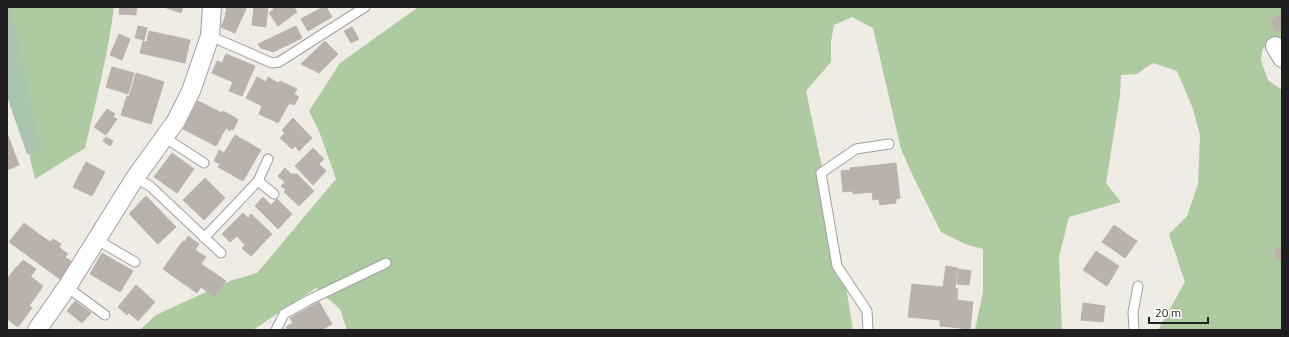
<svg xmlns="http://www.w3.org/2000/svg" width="1289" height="337" viewBox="0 0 1289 337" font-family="'Titillium Web',sans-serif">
	<rect width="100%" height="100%" fill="#efece6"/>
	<g fill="#aecaa0">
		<path d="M7 7H114C108 54 96 101 85 148L35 179 17 103Z"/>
		<path d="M424 7H1282V42H1269L1262 50 1261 60 1268 80 1282 90V330H1158L1185 282 1169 234 1187 216 1198 184 1200 135 1193 109 1177 71 1153 63 1137 74 1121 75 1120 96 1106 183 1121 202 1069 217 1059 257 1062 330H975L983 292V249L965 244 941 232 912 174 901 149 873 28 852 17 834 25 831 42V62L806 91 842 262 853 330H347L340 309 316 288 253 330H140L156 315 230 281 257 273 336 179 319 131 309 111 340 63 417 8Z"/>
	</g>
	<path fill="#aac5ad" d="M7 7H11L41 151 27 154 7 97Z"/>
	<g fill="#b8b1ac" stroke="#bfb3aa">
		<path d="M120 7H137L136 15 119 14Z"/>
		<path d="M164 7H183L181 13Z"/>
		<path d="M226 7H241L246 9 235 33 221 27 226 15H225L227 9H226Z"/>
		<path d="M254 7H268L266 27 252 25Z"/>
		<path d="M273 7H294L297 12 278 26 269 13 274 9Z"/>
		<path d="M323 7H326L332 17 308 31 301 19Z"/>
		<path d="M1282 14V29L1276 32 1271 20Z"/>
		<path d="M138 26 147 28 144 40 135 38Z"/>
		<path d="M296 26 302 38 273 52 261 48 258 44Z"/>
		<path d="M352 27 359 39 351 43 344 31Z"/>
		<path d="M149 31 190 40 185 63 140 53 143 41 147 42Z"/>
		<path d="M119 34 130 39 122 60 110 55Z"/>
		<path d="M325 41 338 54 319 73 301 64Z"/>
		<path d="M226 54 255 66 242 96 229 91 233 82 212 73 217 61 222 63Z"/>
		<path d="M112 67 134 73 128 94 106 87Z"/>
		<path d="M136 73 164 82 151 124 121 115 127 96 129 97Z"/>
		<path d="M257 77 266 82 268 77 278 83 280 81 297 89 294 94 299 97 294 105 289 103 278 123 259 114 262 106 246 98Z"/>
		<path d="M198 101 222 113 223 111 236 118V119L238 120 233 130 231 129 230 131 226 128 216 146 183 129Z"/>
		<path d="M107 109 115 114 113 117 117 119 106 135 94 127Z"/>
		<path d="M293 118 312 138 299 151 295 146 292 149 280 138 285 133 282 130Z"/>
		<path d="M7 133 19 165 7 170Z"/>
		<path d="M235 135 261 150 243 181 218 167 220 164 214 161 219 150 224 153Z"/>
		<path d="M106 137 113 141 110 146 103 141Z"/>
		<path d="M313 148 324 159 319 164 326 171 313 185 295 166Z"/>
		<path d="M172 153 194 169 177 193 154 177Z"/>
		<path d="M86 162 105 172 92 196 73 187Z"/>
		<path d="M896 163 900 198 896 199V203L880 205 879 199 873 200 872 192 853 194V191L843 192 841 171 850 170V168Z"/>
		<path d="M285 168 291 174H297L314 191 299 206 284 192 286 190 281 186 285 182 278 176Z"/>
		<path d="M205 178 225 198 204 220 183 200Z"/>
		<path d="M146 196 176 227 158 244 129 214Z"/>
		<path d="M263 197 271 205 277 199 292 214 278 229 255 206Z"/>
		<path d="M243 213 248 218 251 214 272 234 251 256 242 248 245 245 237 236 230 242 222 234Z"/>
		<path d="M24 223 50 242 53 239 61 244 59 247 68 254 65 257 72 262 60 279 9 242Z"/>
		<path d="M1114 225 1137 241 1125 258 1102 242Z"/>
		<path d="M188 236 199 244 195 250 206 257 201 264 226 281 214 297 201 287 197 293 163 269 183 241 185 242Z"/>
		<path d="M1282 247V259L1277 260 1273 250Z"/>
		<path d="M1096 251 1119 266 1107 286 1083 270Z"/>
		<path d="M102 253 133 271 120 292 90 274Z"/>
		<path d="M23 260 36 269 31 276 18 266Z"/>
		<path d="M17 266 43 286 29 306 32 308 18 327 7 319V279Z"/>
		<path d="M946 266 958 268 955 288 958 289 957 300 973 302 970 329 940 326V320L908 317 912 284 943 287Z"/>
		<path d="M959 269 971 271 969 285 957 284Z"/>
		<path d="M136 285 155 302 138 321 129 313 127 315 118 307Z"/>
		<path d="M75 301 91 313 82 323 67 311Z"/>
		<path d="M319 302 332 324 321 330H288L286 327 293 323 290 318Z"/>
		<path d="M1083 303 1105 306 1103 322 1081 320Z"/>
	</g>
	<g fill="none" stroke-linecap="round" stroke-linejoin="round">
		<defs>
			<g id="service">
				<path d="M210 36 272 63 279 62 365 7"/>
				<path d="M164 137 204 163"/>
				<path d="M135 178 150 186 221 253"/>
				<path d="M258 181 274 194"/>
				<path d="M204 238 258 181 268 159"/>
				<path d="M97 240 135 262"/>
				<path d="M67 287 105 315"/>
				<path d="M276 330 284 314 309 300 386 263"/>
				<path d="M868 330 867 311 837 266 821 173 856 149 889 144"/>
				<path d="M1134 330 1133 312 1138 286"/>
			</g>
			<g id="minor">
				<path d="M1275 46 1282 58"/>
				<path d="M37 330 67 287 135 178 176 121 191 91 210 36 212 7"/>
			</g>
		</defs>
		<use href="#service" stroke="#a0a0a0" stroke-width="11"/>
		<use href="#minor" stroke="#a0a0a0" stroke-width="20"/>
		<use href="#service" stroke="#fff" stroke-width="9"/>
		<use href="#minor" stroke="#fff" stroke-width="18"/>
	</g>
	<rect width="1289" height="337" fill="none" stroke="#1f1f1f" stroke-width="16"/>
	<path d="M1149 317v6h59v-6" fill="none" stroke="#1f1f1f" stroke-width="2"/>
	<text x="1155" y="317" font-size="12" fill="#1f1f1f" stroke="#ffffff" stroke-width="3" paint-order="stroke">20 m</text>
</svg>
